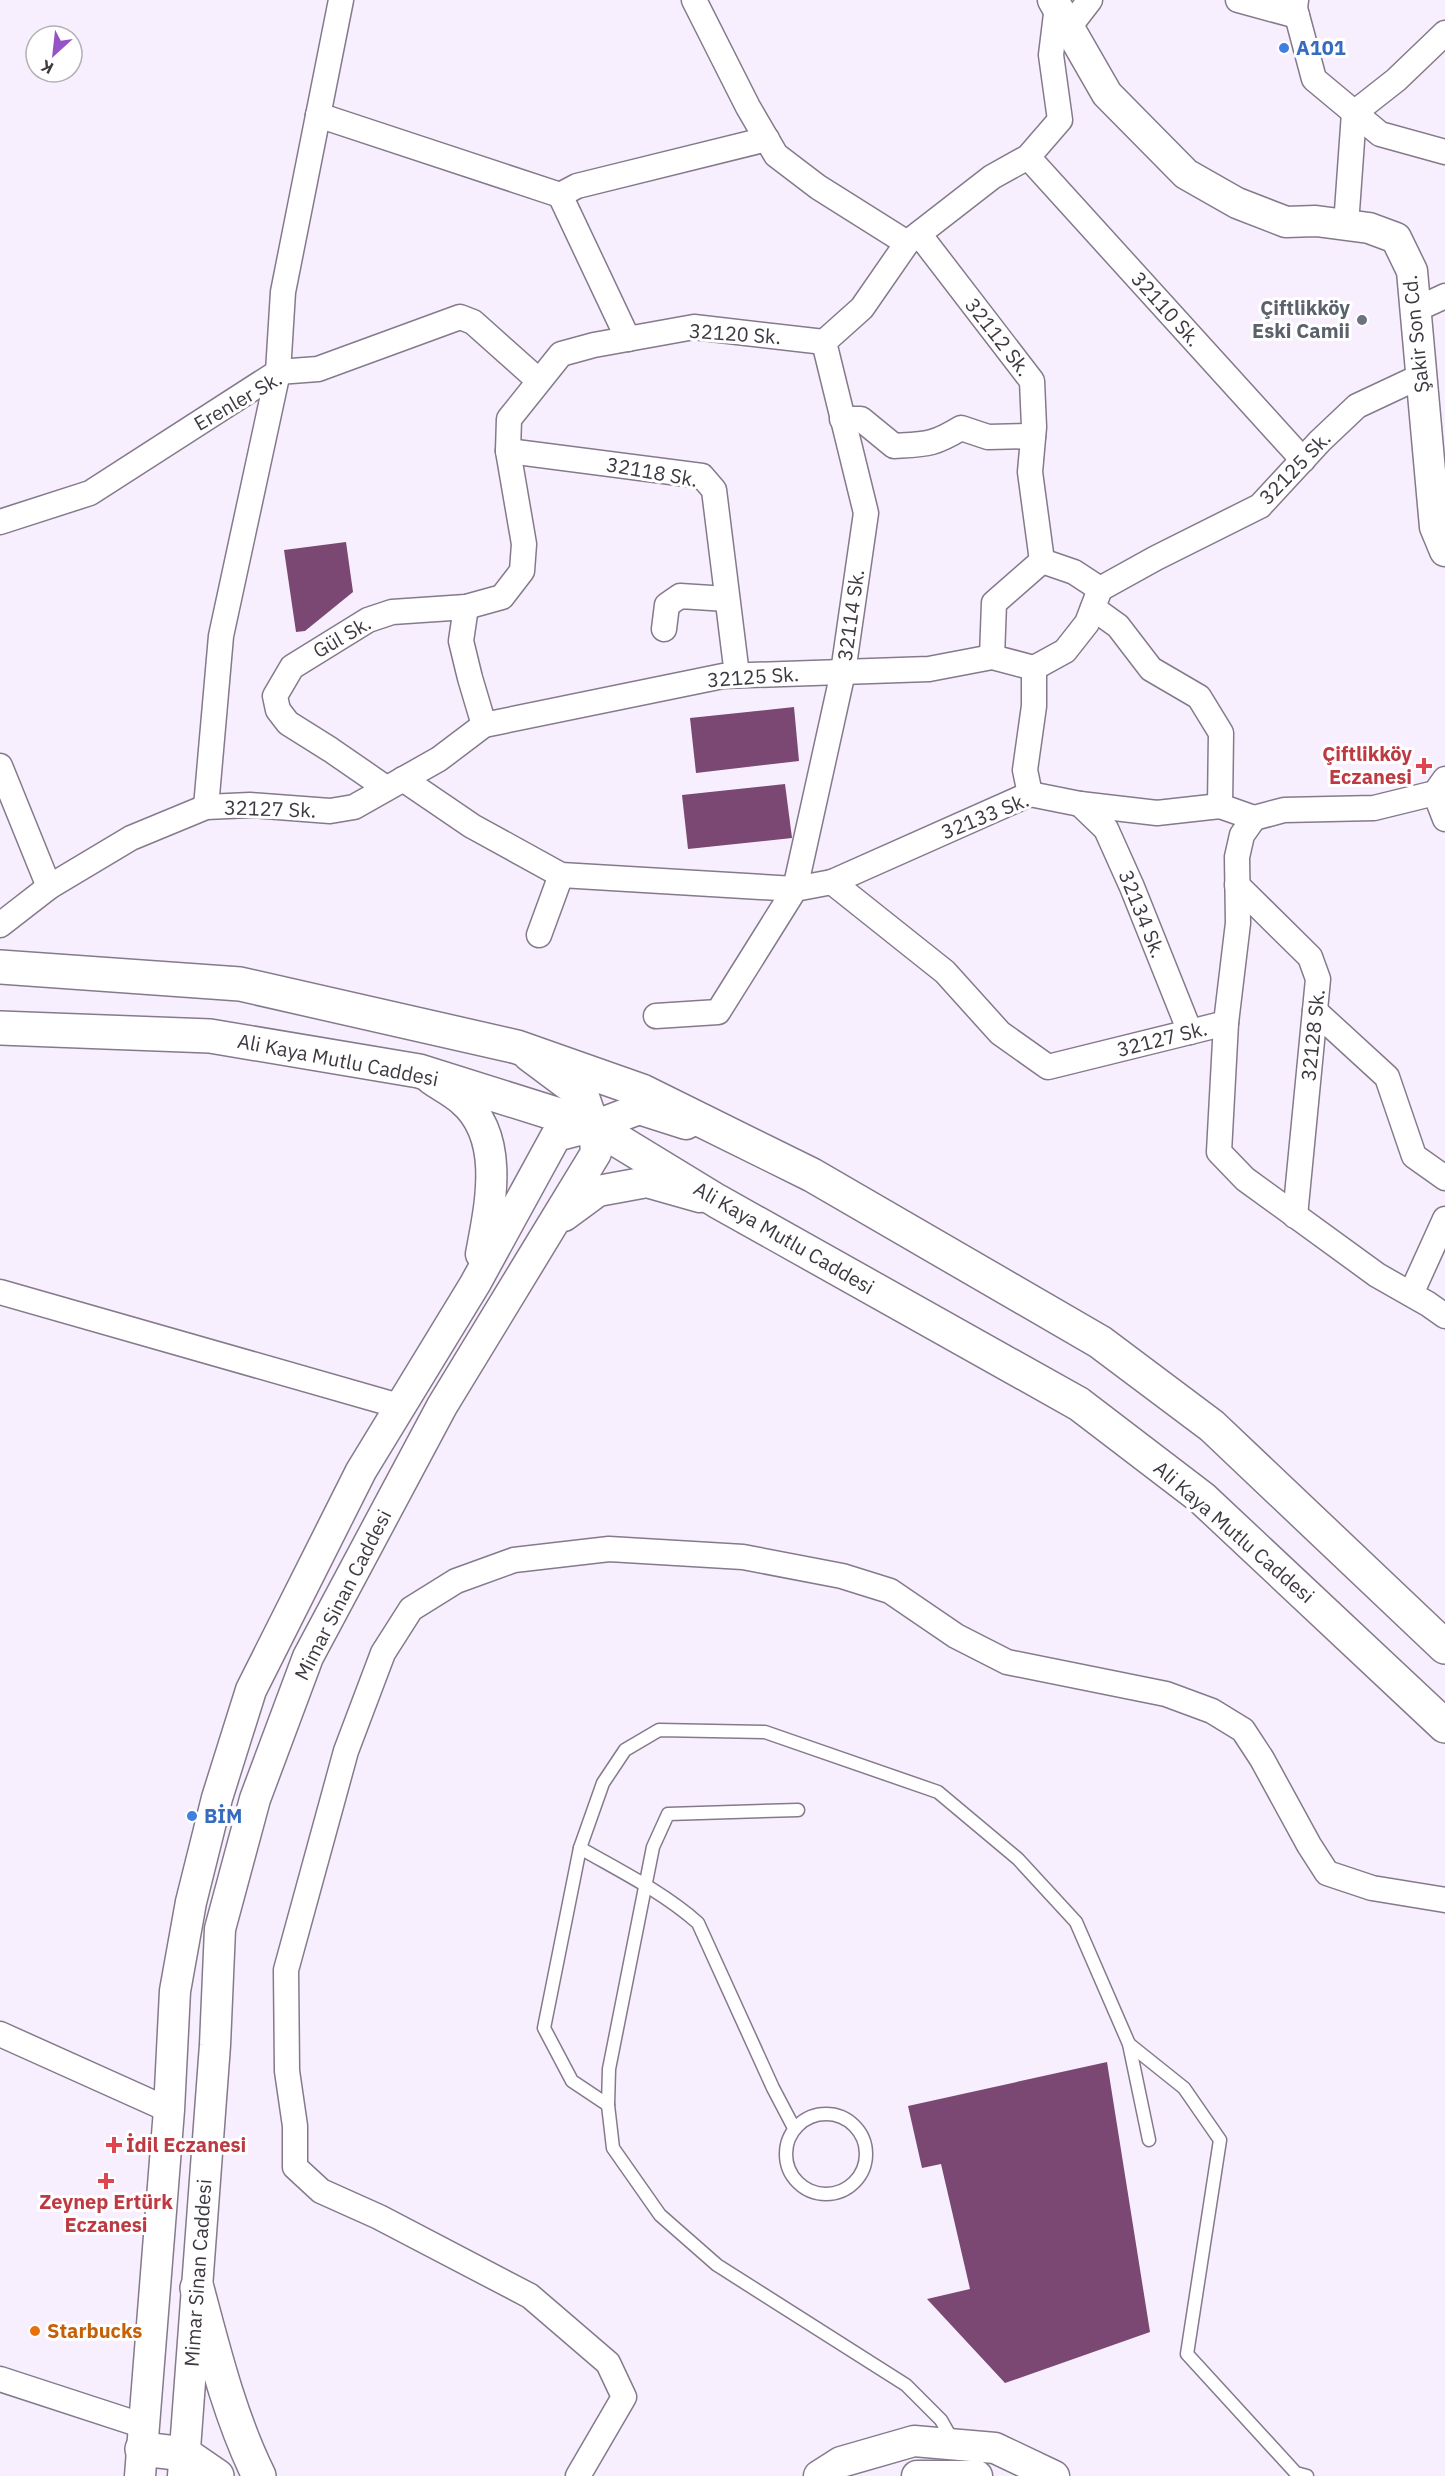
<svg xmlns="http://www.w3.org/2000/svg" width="1445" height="2476" viewBox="0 0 1445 2476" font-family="'IBM Plex Sans',sans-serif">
	<rect width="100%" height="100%" fill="#f8effe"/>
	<g fill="#7a4872">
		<path d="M346 542 353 592 305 631 296 632 284 550Z"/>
		<path d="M794 707 799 761 696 773 690 718Z"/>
		<path d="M785 784 792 838 688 849 682 795Z"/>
		<path d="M1107 2062 1150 2332 1005 2383 927 2299 970 2289 941 2164 922 2168 908 2106Z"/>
	</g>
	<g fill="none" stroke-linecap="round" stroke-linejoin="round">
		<defs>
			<g id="service">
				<path d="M798 1810 668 1814 653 1847 609 2069 608 2105 613 2148 660 2215 717 2265 906 2385 941 2420 954 2443"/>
				<path d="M580 1848C620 1871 663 1892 698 1923L773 2088 794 2128"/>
				<path d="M1129 2044 1184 2088 1220 2140 1187 2354 1296 2473 1307 2476"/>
				<path d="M608 2105 572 2081 544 2028 580 1848 603 1783 625 1750 659 1730 765 1732 938 1792 1018 1859 1076 1922 1129 2044 1149 2140"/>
				<circle cx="826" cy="2154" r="40"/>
			</g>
			<g id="minor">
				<path d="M694 0 748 107 776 155 818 187 907 243"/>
				<path d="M1238 0 1297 16"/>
				<path d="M1296 0 1295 8 1314 79 1380 134 1445 152"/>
				<path d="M1070 26 1090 0"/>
				<path d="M1354 113 1396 80 1445 33"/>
				<path d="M318 115 560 195 577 186 767 139"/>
				<path d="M1028 157 1303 460"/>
				<path d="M560 195 628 339"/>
				<path d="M1346 225 1354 113"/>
				<path d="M919 234 1032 381 1034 427 1030 472 1042 561 994 603 992 657"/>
				<path d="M1415 310 1445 296"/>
				<path d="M842 419H861L894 446C927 444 933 445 961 428L988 437 1033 436"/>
				<path d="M508 451 702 476 714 490 737 675"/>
				<path d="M0 522 90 493 278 372 318 369 460 317 473 322 538 380"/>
				<path d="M1042 561 1074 572 1100 589"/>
				<path d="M1100 589 1156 558 1260 506 1320 441 1357 406 1421 376"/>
				<path d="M466 607 461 641 470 678 484 725"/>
				<path d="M1093 608 1118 626 1151 669 1199 697 1221 733 1220 806"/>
				<path d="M664 629 667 605 680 596 727 599"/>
				<path d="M0 766 49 887"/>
				<path d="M403 779 472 826 561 875 795 889 832 882 1030 794 1080 804 1157 813 1220 806 1254 818"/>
				<path d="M386 788 331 750 288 723 278 710 275 696 292 667 368 620 392 612 466 607 502 597 522 571 524 544 508 451 509 419 561 354 594 345 694 327 824 342 862 308 907 243 992 177 1028 157 1060 120 1051 55 1057 6"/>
				<path d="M1435 793 1445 819"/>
				<path d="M1030 794 1025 770 1034 706V668"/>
				<path d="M1080 804 1106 829 1132 887 1190 1032"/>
				<path d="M206 807 221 636 278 372 283 292 341 0"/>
				<path d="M1254 818 1242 835 1237 857 1238 923 1226 1023 1219 1152 1245 1179 1377 1275 1428 1304 1445 1316"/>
				<path d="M1254 818 1284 810 1374 808 1435 793 1445 779"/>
				<path d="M832 882 945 972 1000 1033 1048 1067 1226 1023"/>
				<path d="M1237 885 1310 957 1318 979 1295 1216"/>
				<path d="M0 925 49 887 131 838 206 807 250 805 330 811 354 807 439 759 484 725 723 676 929 669 992 657 1034 668 1065 651 1087 623 1100 589"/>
				<path d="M539 935 561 875"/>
				<path d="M1315 1011 1387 1077 1414 1156 1445 1178"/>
				<path d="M656 1016 718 1012 795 889 843 672 866 513 824 342"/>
				<path d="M0 1292 399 1406"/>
				<path d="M1411 1294 1445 1219"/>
				<path d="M0 2034 169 2110"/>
				<path d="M0 2379 144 2426"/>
				<path d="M578 2476 624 2397 608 2363 530 2296 379 2217 321 2191 295 2167V2126L287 2071 286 1970 346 1751 383 1653 411 1609 456 1581 514 1560 609 1549 743 1557 842 1576 890 1591 956 1636 1007 1662 1166 1694 1212 1711 1243 1730 1262 1759 1309 1845 1327 1873 1372 1888 1445 1900"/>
			</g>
			<g id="tertiary">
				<path d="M1053 0 1107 94 1186 174 1237 203 1286 222 1316 221 1369 228 1396 238 1412 271 1435 527 1445 551"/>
				<path d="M431 1079C441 1086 453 1092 462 1100 506 1137 490 1206 481 1254"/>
				<path d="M564 1216 598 1191 647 1182 700 1197"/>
				<path d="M140 2476 169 2110 175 1991 191 1902 217 1798 251 1690 361 1471 475 1284 556 1136 594 1126 639 1109 686 1124"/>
				<path d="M183 2476 215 2045 220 1929 255 1799 308 1657 442 1406 596 1153 594 1126 584 1097 529 1056"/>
				<path d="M819 2476 841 2462 914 2441 995 2448 1054 2476"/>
				<path d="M917 2476H977"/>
			</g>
			<g id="secondary">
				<path d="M0 967 240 984 517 1047 642 1091 812 1175 1100 1342 1212 1426 1445 1647"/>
				<path d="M0 1028 210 1036 419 1071 594 1126 717 1201 1079 1404 1202 1498 1445 1726"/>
				<path d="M197 2288C214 2352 230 2417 259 2476"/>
				<path d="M142 2449 185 2454 217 2476"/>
			</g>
		</defs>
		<use href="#service" stroke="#847a8b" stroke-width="15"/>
		<use href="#minor" stroke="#847a8b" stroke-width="27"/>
		<use href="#tertiary" stroke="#847a8b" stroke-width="33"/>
		<use href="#secondary" stroke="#847a8b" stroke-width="36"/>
		<use href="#service" stroke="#fff" stroke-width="12"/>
		<use href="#minor" stroke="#fff" stroke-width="24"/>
		<use href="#tertiary" stroke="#fff" stroke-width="30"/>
		<use href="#secondary" stroke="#fff" stroke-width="33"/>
	</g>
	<g fill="#3f7fe0" stroke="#fff" stroke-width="2">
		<circle cx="1284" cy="48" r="6"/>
		<circle cx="192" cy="1816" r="6"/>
	</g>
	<circle fill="#6b7280" stroke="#fff" stroke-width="2" cx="1362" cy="320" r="6"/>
	<g fill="#e0444e" stroke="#fff" stroke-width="2">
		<path d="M1421 757h6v6h6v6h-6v6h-6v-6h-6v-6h6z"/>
		<path d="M111 2136h6v6h6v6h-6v6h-6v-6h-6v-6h6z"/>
		<path d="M103 2172h6v6h6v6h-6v6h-6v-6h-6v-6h6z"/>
	</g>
	<circle fill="#e8710a" stroke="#fff" stroke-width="2" cx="35" cy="2331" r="6"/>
	<g text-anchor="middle" stroke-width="6" stroke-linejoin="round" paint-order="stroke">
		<g font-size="20" font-weight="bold" fill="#366cbe" stroke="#fff" text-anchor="start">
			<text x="1296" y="55">A101</text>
			<text x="204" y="1823">BİM</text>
		</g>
		<g font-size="20" font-weight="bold" fill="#5b616d" stroke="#fff" text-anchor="end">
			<text x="1350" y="315">Çiftlikköy<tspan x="1350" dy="23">Eski Camii</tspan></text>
		</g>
		<g font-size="20" fill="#3e3941" stroke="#fff">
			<text transform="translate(1166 309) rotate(48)" y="7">32110 Sk.</text>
			<text transform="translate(735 334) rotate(4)" y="7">32120 Sk.</text>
			<text transform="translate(1416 334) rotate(-96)" y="7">Şakir Son Cd.</text>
			<text transform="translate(998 337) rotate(52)" y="7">32112 Sk.</text>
			<text transform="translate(238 401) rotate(-30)" y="7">Erenler Sk.</text>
			<text transform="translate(1295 468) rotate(-46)" y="7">32125 Sk.</text>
			<text transform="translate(652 472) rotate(10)" y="7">32118 Sk.</text>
			<text transform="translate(851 615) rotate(-82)" y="7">32114 Sk.</text>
			<text transform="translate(342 637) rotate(-30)" y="7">Gül Sk.</text>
			<text transform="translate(753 677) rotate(-4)" y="7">32125 Sk.</text>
			<text transform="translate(270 809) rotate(2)" y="7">32127 Sk.</text>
			<text transform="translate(985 816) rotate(-22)" y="7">32133 Sk.</text>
			<text transform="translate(1142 914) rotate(68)" y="7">32134 Sk.</text>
			<text transform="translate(1313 1035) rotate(-84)" y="7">32128 Sk.</text>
			<text transform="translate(1162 1039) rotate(-14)" y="7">32127 Sk.</text>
			<text transform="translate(338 1060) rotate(11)" y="7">Ali Kaya Mutlu Caddesi</text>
			<text transform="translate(784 1238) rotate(30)" y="7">Ali Kaya Mutlu Caddesi</text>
			<text transform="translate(1234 1532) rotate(41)" y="7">Ali Kaya Mutlu Caddesi</text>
			<text transform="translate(343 1595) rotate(-63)" y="7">Mimar Sinan Caddesi</text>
			<text transform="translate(198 2273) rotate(-86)" y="7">Mimar Sinan Caddesi</text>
		</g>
		<g font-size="20" font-weight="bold" fill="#be3a42" stroke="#fff" text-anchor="end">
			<text x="1412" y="761">Çiftlikköy<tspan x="1412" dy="23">Eczanesi</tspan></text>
			<text x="126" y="2152" text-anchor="start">İdil Eczanesi</text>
			<text x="106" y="2209" text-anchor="middle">Zeynep Ertürk<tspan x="106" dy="23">Eczanesi</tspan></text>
		</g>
		<g font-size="20" font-weight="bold" fill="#c56008" stroke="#fff" text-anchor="start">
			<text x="47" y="2338">Starbucks</text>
		</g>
	</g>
	<g transform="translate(54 54) rotate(207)"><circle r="28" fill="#ffffff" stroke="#b2b0b3" stroke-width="1.5"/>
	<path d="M0-4.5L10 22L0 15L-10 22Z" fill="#9653c8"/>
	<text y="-9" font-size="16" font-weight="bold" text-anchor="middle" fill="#3e3941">K</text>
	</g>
</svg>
